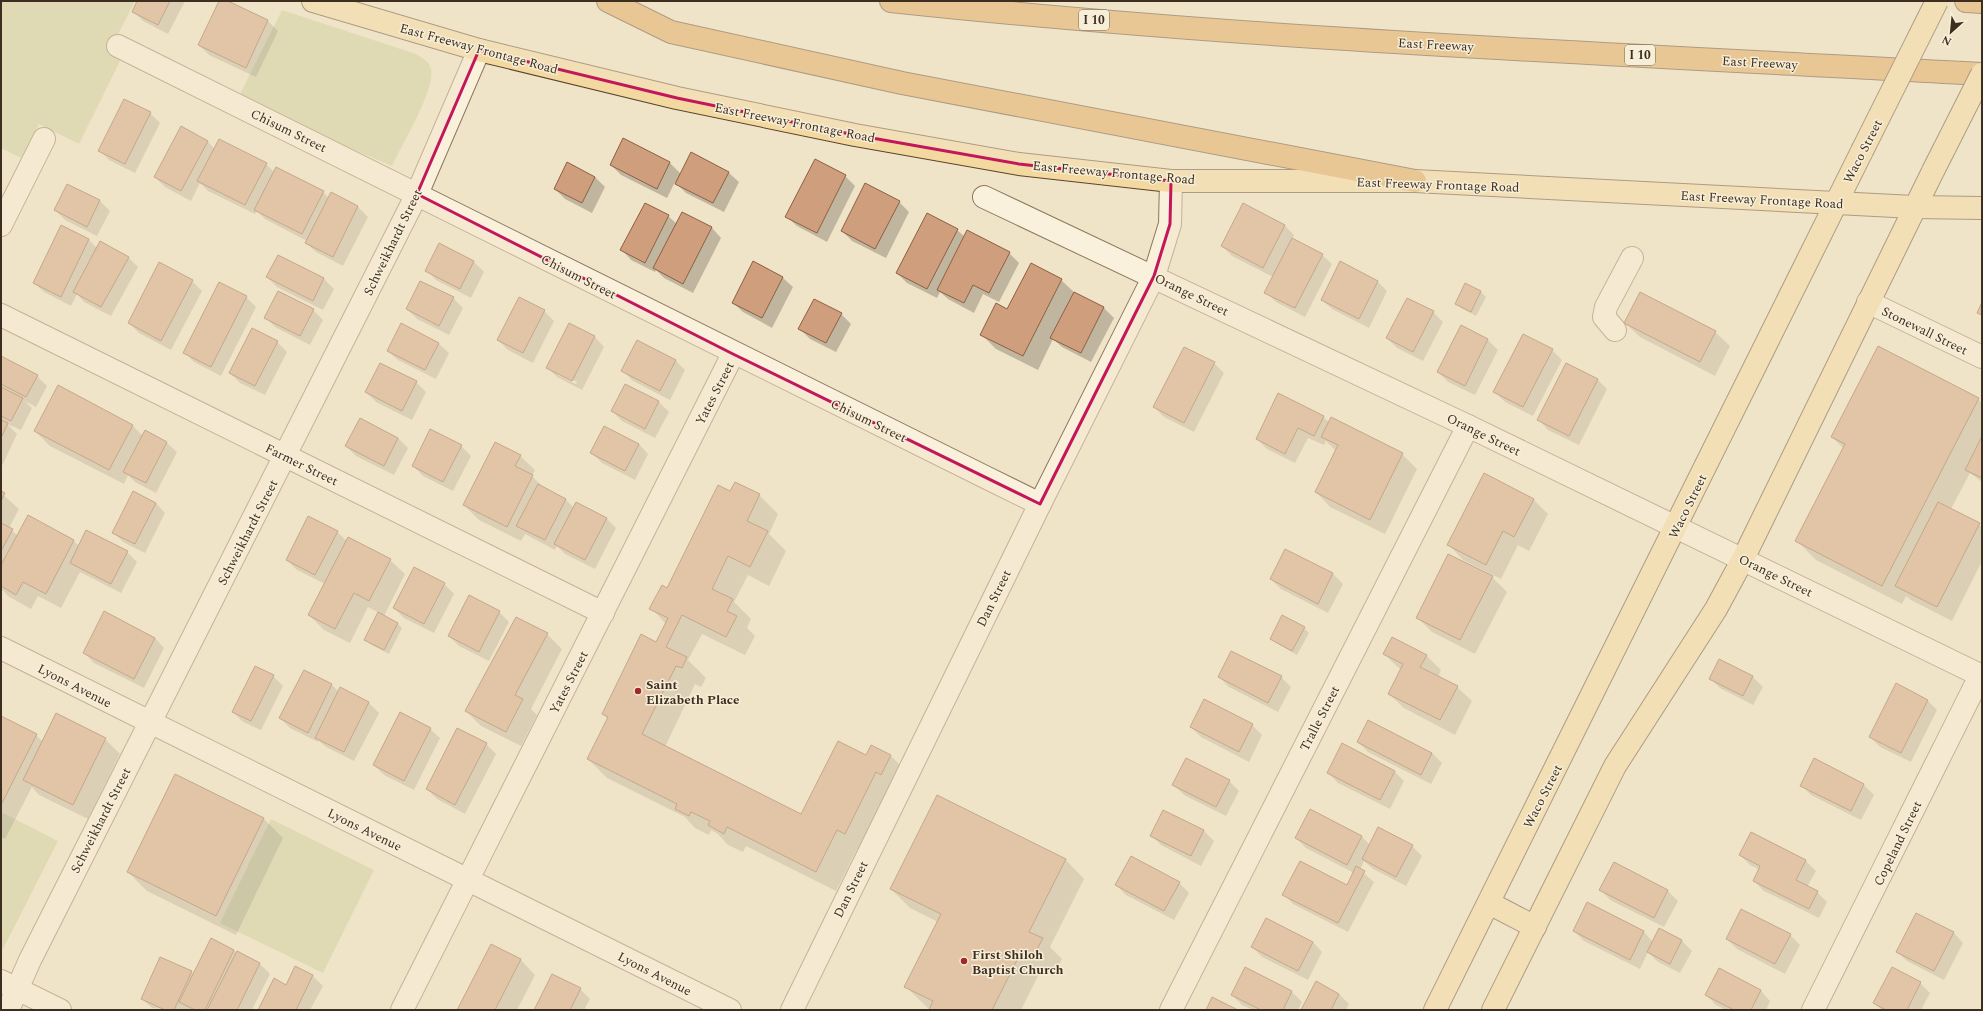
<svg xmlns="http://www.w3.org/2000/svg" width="1983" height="1011" viewBox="0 0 1983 1011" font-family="Spectral,serif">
	<rect width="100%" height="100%" fill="#f0e4c8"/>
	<g fill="#c9cf9b">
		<path d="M1 1H135L113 44 120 61 79 144 39 124 21 158 1 148Z"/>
		<path d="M282 10 416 54C422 58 429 61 431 69 436 89 401 146 392 166L340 144 239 96Z"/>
		<path d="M3 813 58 841 3 949 1 948V818Z"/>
		<path d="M271 819 374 870 323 973 220 923Z"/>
	</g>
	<g fill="#0003" fill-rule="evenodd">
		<path d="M138 1H185L168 34 143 21 133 11Z"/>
		<path d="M220 1H226L268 21 278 31 256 77 209 55 199 45Z"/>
		<path d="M150 113 160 123 135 173 109 160 99 150Z"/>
		<path d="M624 140 670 163 681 174 692 154 729 173 739 182 724 212 686 193 675 182 667 198 621 175 611 165Z"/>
		<path d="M207 141 215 149 266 164 274 172 323 192 329 198 331 193 358 207 368 217 343 266 316 252 306 243 307 241 265 219 257 211 255 214 208 191 200 183 191 201 165 187 155 177Z"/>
		<path d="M815 161 845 176 855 186 827 242 797 226 787 217Z"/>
		<path d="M595 177 605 187 592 213 565 199 555 189Z"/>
		<path d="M67 185 100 201 110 211 97 236 65 220 55 210Z"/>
		<path d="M899 202 909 212 886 258 852 241 842 231Z"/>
		<path d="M682 213 712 228 721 238 693 293 664 278 656 270 655 272 631 260 622 250 668 216 677 224Z"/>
		<path d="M1284 225 1294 235 1292 239 1322 255 1332 264 1305 317 1276 302 1266 292 1273 277 1232 256 1222 246Z"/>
		<path d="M62 226 89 240 98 249 128 257 138 267 111 316 84 302 77 294 71 306 44 292 34 283Z"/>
		<path d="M957 230 965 237 1009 253 1019 263 999 302 983 294 974 313 948 299 940 292 937 298 907 283 897 273Z"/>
		<path d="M439 244 474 262 484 272 471 298 436 280 426 270Z"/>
		<path d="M278 256 324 279 334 289 323 310 277 287 267 277Z"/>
		<path d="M753 262 783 278 793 287 772 328 743 312 733 303Z"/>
		<path d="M1061 280 1075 293 1104 308 1114 318 1091 362 1062 347 1053 339 1038 370 996 349 981 334 1007 310Z"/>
		<path d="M192 281 202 291 171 350 139 333 129 323Z"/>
		<path d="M1377 281 1387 291 1369 328 1332 309 1322 300Z"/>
		<path d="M1466 284 1481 292 1486 297 1476 316 1461 308 1456 304Z"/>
		<path d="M246 297 256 307 221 376 194 362 184 352Z"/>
		<path d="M453 298 463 308 449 335 417 319 407 309Z"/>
		<path d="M313 310 323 320 310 345 275 327 265 317Z"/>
		<path d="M544 311 554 321 533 363 508 350 498 340Z"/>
		<path d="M1433 312 1443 322 1423 361 1397 348 1387 338Z"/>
		<path d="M841 314 851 324 836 352 810 339 800 329Z"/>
		<path d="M1625 323 1715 332 1730 346 1715 376 1640 337Z"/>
		<path d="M402 325 439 344 449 353 436 379 398 360 388 351Z"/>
		<path d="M1461 326 1488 340 1498 350 1475 395 1448 382 1438 372Z"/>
		<path d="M595 337 604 347 582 390 557 377 547 367ZM558 372 577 382 576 384 558 375Z"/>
		<path d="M277 342 287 352 265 395 240 383 230 373Z"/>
		<path d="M1552 350 1562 360 1533 416 1505 402 1495 392Z"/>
		<path d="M1 357 37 376 47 386 36 407 25 401 32 408 21 430 7 424 17 434 1 468Z"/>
		<path d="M676 361 685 370 670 400 633 381 623 371Z"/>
		<path d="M1214 363 1224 373 1194 432 1164 417 1154 407Z"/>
		<path d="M1597 379 1607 389 1579 445 1548 430 1539 420Z"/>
		<path d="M416 382 426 392 412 420 376 402 366 392Z"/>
		<path d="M625 385 659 402 669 412 655 438 622 421 612 411Z"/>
		<path d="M1279 395 1323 417 1330 423 1402 454 1417 469 1385 534 1330 507 1316 492 1336 451 1326 441 1324 445 1308 438 1295 463 1267 449 1257 439Z"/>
		<path d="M1978 399 1982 403V482L1970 473 1951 509 1982 527V561L1952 621 1911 600 1906 596 1902 604 1816 560 1797 541 1844 449 1832 437Z"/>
		<path d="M360 419 398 438 408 448 394 475 356 456 346 446Z"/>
		<path d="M132 425 143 436 145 432 167 443 177 452 156 493 135 482 128 475 124 484 50 446 35 431Z"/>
		<path d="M639 444 648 454 635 480 602 463 592 453Z"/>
		<path d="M461 446 471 456 453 491 423 476 413 466Z"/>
		<path d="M520 456 535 470 532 476 546 490 566 500 574 508 606 518 616 528 595 569 565 554 557 546 555 550 525 534 521 541 479 520 464 505Z"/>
		<path d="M730 492 759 495 778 514 769 534 786 551 769 586 748 575 734 602 751 619 747 628 755 636 745 655 702 634 688 660 706 678 701 687 695 684 665 747 802 815 867 756H891L910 775 864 853 857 849 836 891 746 846 743 852 728 845 718 834 711 830 709 835 695 828 685 817 607 778 588 759 608 719 603 714 657 643 666 624 651 608 667 589Z"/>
		<path d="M1 493 19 509 9 528 18 536 28 516 74 541 79 546 127 552 137 562 121 593 80 572 61 608 38 596 31 609 8 596 3 590 1 593Z"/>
		<path d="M1533 499 1548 514 1529 551 1518 545 1501 579 1463 560 1449 545Z"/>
		<path d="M156 503 165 513 145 553 123 542 113 532Z"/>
		<path d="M337 532 347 541 390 560 405 574 384 616 397 623 402 628 389 654 370 644 366 639 379 613 368 607 350 643 324 630 309 615 325 584 297 570 287 560Z"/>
		<path d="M1286 550 1333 574 1343 584 1328 613 1281 589 1271 579Z"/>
		<path d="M1492 577 1507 592 1475 654 1432 632 1417 617Z"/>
		<path d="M444 584 454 594 434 633 404 618 394 608Z"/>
		<path d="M499 612 509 622 489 661 459 646 449 636Z"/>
		<path d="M1304 628 1309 633 1297 655 1276 643 1271 639Z"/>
		<path d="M547 634 562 649 531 709 537 715 521 746 481 726 466 711Z"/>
		<path d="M155 638 164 648 144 688 94 663 84 653Z"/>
		<path d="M1384 654 1426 655 1441 670 1438 677 1457 687 1472 701 1455 735 1404 708 1389 694 1401 670Z"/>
		<path d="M1720 660 1753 677 1763 687 1753 705 1720 688 1710 678Z"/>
		<path d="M304 671 332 685 339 692 341 689 369 703 379 713 354 761 326 747 318 740V742L290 728 280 718Z"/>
		<path d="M273 676 283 686 261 730 243 722 233 712Z"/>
		<path d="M1219 677H1281L1291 687 1278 712 1229 687Z"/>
		<path d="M1927 700 1937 710 1911 762 1880 747 1870 737Z"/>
		<path d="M1 717 36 735 43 742 105 739 120 754 88 819 39 795 32 787 5 839 1 837Z"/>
		<path d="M1252 725 1262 735 1249 762 1201 737 1191 727Z"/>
		<path d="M430 729 440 738 414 790 384 775 374 765Z"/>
		<path d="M1358 742 1432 753 1442 763 1431 784 1368 752Z"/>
		<path d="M486 744 496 754 465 814 437 799 427 789Z"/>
		<path d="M1814 760 1864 785 1874 795 1861 820 1811 795 1801 785Z"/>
		<path d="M1394 771 1404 781 1390 809 1338 783 1328 773Z"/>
		<path d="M176 776 264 819 283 838 236 935 147 891 128 872Z"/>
		<path d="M1229 781 1239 791 1226 816 1184 795 1174 785Z"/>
		<path d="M1310 810 1362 837 1370 845 1412 846 1422 856 1406 886 1373 869 1364 861 1360 870 1374 882 1348 932 1293 904 1284 894 1347 886 1354 873 1306 848 1296 838Z"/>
		<path d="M1164 811 1204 831 1214 841 1201 866 1161 845 1151 835Z"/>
		<path d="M1751 833 1806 861 1816 871 1807 887 1817 892 1827 902 1819 918 1764 891 1754 881 1760 870 1750 865 1740 855Z"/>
		<path d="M1065 859 1084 879 1050 947 1062 959 1053 976 1041 970 1021 1010H930L906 987 938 922 910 908 891 889Z"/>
		<path d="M1614 864 1668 891 1678 901 1664 927 1610 900 1601 890Z"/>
		<path d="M1179 883 1189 893 1174 920 1126 895 1116 885Z"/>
		<path d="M1588 904 1644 932 1653 942 1659 929 1682 941 1692 951 1680 973 1658 962 1648 952 1640 969 1584 941 1574 931Z"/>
		<path d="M1916 914 1954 933 1963 943 1944 980 1907 961 1897 952Z"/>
		<path d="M1790 935 1800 945 1785 974 1737 949 1727 939Z"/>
		<path d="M211 939 260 964 270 974 252 1010H197L190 1007 193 1010 152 1008 142 999 191 972 194 974Z"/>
		<path d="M1313 942 1322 952 1308 980 1262 957 1252 947Z"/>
		<path d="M491 945 521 960 535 975 517 1010H458Z"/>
		<path d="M296 968 313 976 323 986 310 1010H259L287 986Z"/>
		<path d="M1246 968 1292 992 1302 1002 1298 1010H1253L1242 1005 1232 995Z"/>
		<path d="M1316 983 1339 994 1349 1004 1346 1010H1302Z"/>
		<path d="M1920 983 1930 993 1921 1010H1881L1874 1003Z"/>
		<path d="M580 989 590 999 584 1010H535Z"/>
		<path d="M1761 991 1770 1001 1766 1010H1726L1716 1005 1706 995Z"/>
	</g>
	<g fill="#cf9f7d" stroke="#8d5f41">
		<path d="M137 1H170L158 25 132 12Z"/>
		<path d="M219 1H228L268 20 246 68 198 45Z"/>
		<path d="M124 99 151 112 125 164 98 151Z"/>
		<path d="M181 126 208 141 181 191 154 177Z"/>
		<path d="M623 138 670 162 657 189 610 165Z"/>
		<path d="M219 139 267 163 245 205 197 181Z"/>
		<path d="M691 152 729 172 713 203 675 184Z"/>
		<path d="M815 159 846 175 817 233 785 217Z"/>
		<path d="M567 162 595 177 582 203 554 189Z"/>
		<path d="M276 167 324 191 302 234 254 210Z"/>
		<path d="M865 183 900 201 875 249 841 231Z"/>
		<path d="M67 184 100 200 87 227 54 210Z"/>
		<path d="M331 192 358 206 333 257 305 243Z"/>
		<path d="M645 203 669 215 645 263 620 250Z"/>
		<path d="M1243 203 1285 225 1263 268 1221 246Z"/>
		<path d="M682 212 712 227 683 284 653 268Z"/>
		<path d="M927 213 958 229 927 289 896 273Z"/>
		<path d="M61 225 89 239 61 297 33 283Z"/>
		<path d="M967 230 1010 252 989 293 973 285 964 303 937 290Z"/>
		<path d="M1292 238 1323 254 1295 308 1264 293Z"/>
		<path d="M100 241 129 257 101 307 73 292Z"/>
		<path d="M439 243 474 261 460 289 425 271Z"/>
		<path d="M278 255 324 278 313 301 266 277Z"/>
		<path d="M753 261 783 277 762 318 732 303Z"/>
		<path d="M1340 261 1378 281 1359 319 1321 300Z"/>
		<path d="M159 262 193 280 161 341 128 323Z"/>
		<path d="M1031 263 1062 279 1023 356 980 335 996 303 1007 309Z"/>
		<path d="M420 281 454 297 439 326 406 309Z"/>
		<path d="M219 282 247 296 211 367 183 353Z"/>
		<path d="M1465 283 1481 291 1471 312 1455 304Z"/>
		<path d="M278 291 314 309 300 336 264 318Z"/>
		<path d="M1074 292 1104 307 1081 353 1050 338Z"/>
		<path d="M1640 292 1716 331 1700 362 1624 323Z"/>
		<path d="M519 297 545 310 523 353 497 340Z"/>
		<path d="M1407 298 1434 311 1413 352 1386 338Z"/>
		<path d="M814 299 842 313 826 343 798 329Z"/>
		<path d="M1982 302V315L1977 313Z"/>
		<path d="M401 323 439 343 425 370 387 351Z"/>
		<path d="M569 323 595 336 572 381 546 368Z"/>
		<path d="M1461 325 1488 339 1465 386 1437 372Z"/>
		<path d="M252 328 278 341 255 386 229 373Z"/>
		<path d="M1523 334 1553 349 1523 407 1493 392Z"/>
		<path d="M637 340 676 360 660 391 621 371Z"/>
		<path d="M1878 346 1979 398 1882 586 1795 541 1845 444 1831 437Z"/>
		<path d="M1184 347 1215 362 1184 423 1153 407Z"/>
		<path d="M1 356 38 375 26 397 1 384Z"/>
		<path d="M380 363 417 381 402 411 365 392Z"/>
		<path d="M1566 363 1598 379 1569 436 1537 420Z"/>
		<path d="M625 384 659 401 645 429 611 411Z"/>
		<path d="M58 385 133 425 109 470 34 431Z"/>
		<path d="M1 387 23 398 11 421 1 416Z"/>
		<path d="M1278 393 1324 416 1314 436 1298 428 1285 454 1256 439Z"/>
		<path d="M1331 417 1403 453 1370 520 1315 492 1338 445 1321 437Z"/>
		<path d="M360 418 398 438 384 466 345 446Z"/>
		<path d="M1 420 8 423 1 438Z"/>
		<path d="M604 426 639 444 625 471 590 453Z"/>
		<path d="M430 429 462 445 443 482 412 466Z"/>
		<path d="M145 430 167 442 146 483 123 472Z"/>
		<path d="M1982 436V478L1965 470Z"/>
		<path d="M495 442 521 455 515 466 533 475 507 527 463 505Z"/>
		<path d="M1484 473 1534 499 1514 537 1503 531 1486 565 1447 545Z"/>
		<path d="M735 482 760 494 747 521 768 531 750 567 728 556 712 589 733 599 727 611 737 616 726 637 682 615 666 647 687 657 682 668 676 666 642 734 801 814 838 741 866 755 871 745 891 755 881 775 876 772 845 834 837 830 816 872 727 827 724 834 708 825 710 821 691 812 689 816 675 809 677 804 587 759 608 717 602 714 641 634 656 642 668 618 649 609 662 585 667 588 718 485 730 491Z"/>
		<path d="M538 484 566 499 545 540 516 526Z"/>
		<path d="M1 491 5 493 1 501Z"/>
		<path d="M133 491 156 503 135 544 112 533Z"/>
		<path d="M576 502 607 518 585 560 554 544Z"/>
		<path d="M1938 502 1980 523 1937 607 1895 586Z"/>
		<path d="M28 515 74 540 46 594 23 582 16 595 1 586V565Z"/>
		<path d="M308 516 338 531 315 575 286 560Z"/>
		<path d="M1 523 13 529 1 551Z"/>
		<path d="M86 530 128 551 111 584 70 563Z"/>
		<path d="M348 537 391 559 369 601 354 593 335 629 308 615Z"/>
		<path d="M1285 549 1333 573 1318 604 1270 579Z"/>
		<path d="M1448 554 1493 576 1460 640 1416 618Z"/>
		<path d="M414 567 445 583 424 624 393 608Z"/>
		<path d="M469 595 500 611 479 652 448 636Z"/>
		<path d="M104 611 155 638 134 679 83 653Z"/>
		<path d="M378 612 398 623 384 650 364 640Z"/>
		<path d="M1282 615 1305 627 1292 651 1270 639Z"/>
		<path d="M516 617 548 633 515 695 523 699 506 732 465 711Z"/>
		<path d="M1392 637 1427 655 1420 667 1458 686 1440 720 1388 694 1403 664 1383 654Z"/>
		<path d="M1231 651 1282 676 1268 703 1218 677Z"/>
		<path d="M1719 659 1753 676 1743 696 1709 679Z"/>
		<path d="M255 666 274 675 251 721 232 712Z"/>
		<path d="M304 670 332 684 308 733 279 718Z"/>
		<path d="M1896 683 1928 700 1901 753 1869 737Z"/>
		<path d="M340 687 369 702 344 752 315 738Z"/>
		<path d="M1204 699 1253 724 1239 752 1190 727Z"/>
		<path d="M400 712 431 728 404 781 373 765Z"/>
		<path d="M56 713 106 738 73 805 23 780Z"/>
		<path d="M1 716 37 734 1 805Z"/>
		<path d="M1368 720 1432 753 1421 775 1357 742Z"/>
		<path d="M457 728 487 743 455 805 426 789Z"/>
		<path d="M1342 743 1395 771 1380 800 1327 773Z"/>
		<path d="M1186 758 1230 780 1216 807 1172 785Z"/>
		<path d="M1814 758 1864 784 1851 811 1800 786Z"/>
		<path d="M175 774 264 818 216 916 127 872Z"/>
		<path d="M937 795 1066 859 1029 932 1043 938 1033 957 1021 952 992 1010H929L933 1001 904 987 941 914 890 889Z"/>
		<path d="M1310 809 1362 836 1347 865 1295 838Z"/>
		<path d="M1163 810 1204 830 1191 856 1150 836Z"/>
		<path d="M1378 827 1413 845 1396 877 1362 859Z"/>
		<path d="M1751 832 1806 860 1796 880 1818 891 1809 909 1753 881 1760 866 1739 855Z"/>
		<path d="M1131 856 1180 882 1164 911 1115 885Z"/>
		<path d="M1300 861 1347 885 1356 866 1365 871 1338 923 1282 895Z"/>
		<path d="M1614 862 1668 890 1654 918 1599 890Z"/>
		<path d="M1587 902 1644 931 1630 960 1573 931Z"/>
		<path d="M1741 909 1791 934 1775 964 1726 939Z"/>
		<path d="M1916 913 1954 932 1934 971 1896 952Z"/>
		<path d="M1266 918 1313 942 1298 971 1251 947Z"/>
		<path d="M1659 928 1682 940 1670 964 1647 952Z"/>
		<path d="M211 938 234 950 205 1010H195L179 1002Z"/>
		<path d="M491 944 521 959 495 1010H457Z"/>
		<path d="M237 951 260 963 237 1010H207Z"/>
		<path d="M160 957 192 971 174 1010H165L141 999Z"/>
		<path d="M295 966 313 975 296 1010H258L274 978 286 985Z"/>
		<path d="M1245 967 1292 991 1283 1010H1261L1231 995Z"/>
		<path d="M1892 967 1921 982 1907 1010H1886L1873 1003Z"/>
		<path d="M1719 968 1761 990 1751 1010H1734L1705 995Z"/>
		<path d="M552 974 581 988 570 1010H534Z"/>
		<path d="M1316 981 1339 994 1331 1010H1301Z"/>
		<path d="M1212 997 1238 1010H1206Z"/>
	</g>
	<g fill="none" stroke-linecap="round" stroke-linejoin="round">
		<defs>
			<g id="minor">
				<path d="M118 46C426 198 732 353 1040 504"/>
				<path d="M984 197 1468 426 1982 676"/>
				<path d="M1 225 44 139"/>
				<path d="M1868 302 1982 357"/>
				<path d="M1 315 603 613"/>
				<path d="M1615 330 1604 317 1606 307 1632 258"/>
				<path d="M1 648 730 1010"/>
				<path d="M1 981 60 1010"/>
				<path d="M8 1010 30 960 417 194 479 50"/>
				<path d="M402 1010 733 354"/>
				<path d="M792 1010 1040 504 1154 276 1170 224 1171 181"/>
				<path d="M1171 1010 1468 426"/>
				<path d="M1813 1010 1980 676"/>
			</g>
			<g id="major">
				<path d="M313 1 479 50 677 98 855 135 1019 164 1171 181H1415L1914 207 1982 208"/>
				<path d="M1489 903 1535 927"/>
				<path d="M1435 1010 1862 151"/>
				<path d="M1493 1010 1615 766 1716 609 1743 559 1933 171"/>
			</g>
			<g id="highway">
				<path d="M608 1 671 32 902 83 1415 181"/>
				<path d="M891 1C1254 40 1618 54 1982 74"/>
				<path d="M1966 1 1982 2"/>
			</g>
		</defs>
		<use href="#minor" stroke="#8d765c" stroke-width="24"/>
		<use href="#major" stroke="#5b4430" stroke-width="24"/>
		<use href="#highway" stroke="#5b4430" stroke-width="24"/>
		<use href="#minor" stroke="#faf1dc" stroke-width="22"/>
		<use href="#major" stroke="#f3d9a0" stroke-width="22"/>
		<use href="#highway" stroke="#e0a458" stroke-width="22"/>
		<defs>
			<g id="major-bridge">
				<path d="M1862 151 1937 1"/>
				<path d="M1933 171 1982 74"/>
			</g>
		</defs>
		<use href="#major-bridge" stroke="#5b4430" stroke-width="24" stroke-linecap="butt"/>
		<use href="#major-bridge" stroke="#f3d9a0" stroke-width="22"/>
	</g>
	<path d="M0 0H1983V1011H0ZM479 50 677 98 855 135 1019 164 1171 181 1170 224 1154 276 1040 504 733 354 417 194Z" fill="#f0e4c8" fill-opacity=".55" fill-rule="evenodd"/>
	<path fill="none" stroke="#c2185b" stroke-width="3" stroke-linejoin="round" d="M479 50 677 98 855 135 1019 164 1171 181 1170 224 1154 276 1040 504 733 354 417 194Z"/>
	<g fill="#9e2a2b" stroke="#f7eed8" stroke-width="1.5">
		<circle cx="638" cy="691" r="4"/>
		<circle cx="964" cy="961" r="4"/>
	</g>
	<g text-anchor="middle" stroke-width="3" stroke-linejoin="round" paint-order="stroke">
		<g fill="#f7eed8" stroke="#756857" stroke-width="1">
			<rect x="1079" y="10" width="30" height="20" rx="3"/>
			<rect x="1625" y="45" width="30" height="20" rx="3"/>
		</g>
		<g font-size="12" font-weight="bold" fill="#3d2e20">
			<text x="1094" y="24">I 10</text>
			<text x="1640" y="59">I 10</text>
		</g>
		<g font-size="13" fill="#3d2e20" stroke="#f7eed8">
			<text transform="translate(1436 44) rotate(3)" y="5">East Freeway</text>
			<text transform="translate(479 48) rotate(15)" y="5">East Freeway Frontage Road</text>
			<text transform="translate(1760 62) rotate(3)" y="5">East Freeway</text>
			<text transform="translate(795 122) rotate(11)" y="5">East Freeway Frontage Road</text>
			<text transform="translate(289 130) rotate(26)" y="5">Chisum Street</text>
			<text transform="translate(1862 151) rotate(-63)" y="5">Waco Street</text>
			<text transform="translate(1114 172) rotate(5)" y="5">East Freeway Frontage Road</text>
			<text transform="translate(1438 184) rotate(2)" y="5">East Freeway Frontage Road</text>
			<text transform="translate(1762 199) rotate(3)" y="5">East Freeway Frontage Road</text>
			<text transform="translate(392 242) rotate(-64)" y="5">Schweikhardt Street</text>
			<text transform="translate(579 276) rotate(27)" y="5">Chisum Street</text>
			<text transform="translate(1192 294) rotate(26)" y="5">Orange Street</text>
			<text transform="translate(1925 330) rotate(26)" y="5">Stonewall Street</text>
			<text transform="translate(714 393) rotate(-63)" y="5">Yates Street</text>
			<text transform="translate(869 420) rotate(26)" y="5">Chisum Street</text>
			<text transform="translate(1484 434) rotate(26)" y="5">Orange Street</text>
			<text transform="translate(302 464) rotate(26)" y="5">Farmer Street</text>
			<text transform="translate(1687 506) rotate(-64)" y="5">Waco Street</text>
			<text transform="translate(247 532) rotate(-63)" y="5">Schweikhardt Street</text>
			<text transform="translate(1776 575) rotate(26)" y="5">Orange Street</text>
			<text transform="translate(993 598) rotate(-64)" y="5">Dan Street</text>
			<text transform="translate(568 682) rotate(-63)" y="5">Yates Street</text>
			<text transform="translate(75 685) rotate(27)" y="5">Lyons Avenue</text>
			<text transform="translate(1319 718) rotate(-63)" y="5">Tralle Street</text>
			<text transform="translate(1542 796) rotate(-63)" y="5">Waco Street</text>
			<text transform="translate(100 820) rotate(-63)" y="5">Schweikhardt Street</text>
			<text transform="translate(365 829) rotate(26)" y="5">Lyons Avenue</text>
			<text transform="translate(1897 843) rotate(-64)" y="5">Copeland Street</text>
			<text transform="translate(850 889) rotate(-64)" y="5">Dan Street</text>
			<text transform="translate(655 973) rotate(27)" y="5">Lyons Avenue</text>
		</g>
		<g font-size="13" font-weight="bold" fill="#3d2e20" stroke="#f7eed8" text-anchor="start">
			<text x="646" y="689">Saint<tspan x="646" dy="15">Elizabeth Place</tspan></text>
			<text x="972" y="959">First Shiloh<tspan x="972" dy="15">Baptist Church</tspan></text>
		</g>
	</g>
	<rect width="1983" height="1011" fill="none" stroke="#3d2e20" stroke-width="4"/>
	<g transform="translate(1951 32) rotate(207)" stroke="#f7eed8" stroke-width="3" paint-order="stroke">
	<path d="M0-3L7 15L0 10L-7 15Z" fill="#3d2e20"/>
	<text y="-6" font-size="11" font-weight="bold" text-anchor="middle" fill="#3d2e20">N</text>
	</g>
</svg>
